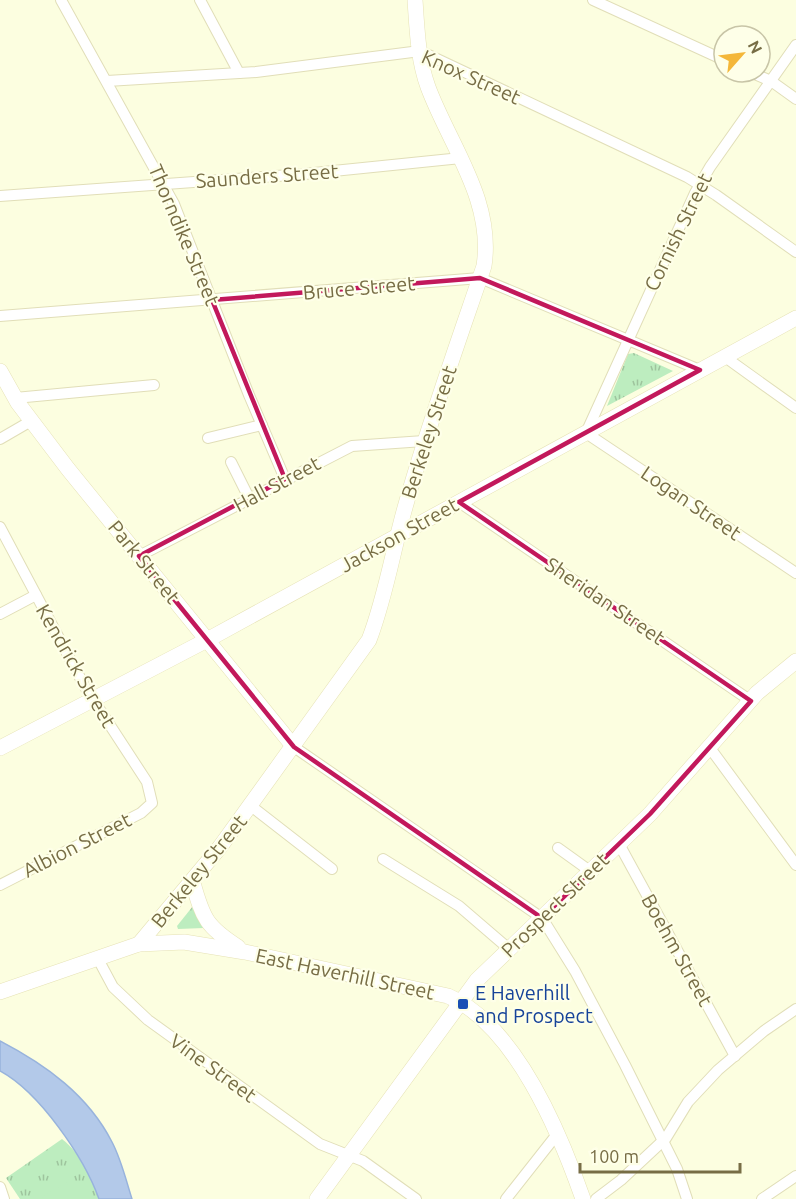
<svg xmlns="http://www.w3.org/2000/svg" width="796" height="1199" viewBox="0 0 796 1199" font-family="Ubuntu,sans-serif">
	<defs>
		<pattern id="park-tufts" width="24" height="20" patternUnits="userSpaceOnUse" patternTransform="scale(1.5)"><rect width="24" height="20" fill="#bdedbf"/><path d="M3 7l-1-3M5 7V3M7 7l1-3M15 17l-1-3M17 17v-4M19 17l1-3" fill="none" stroke="#9ec49d"/></pattern>
	</defs>
	<rect width="100%" height="100%" fill="#fcfee0"/>
	<g fill="url(#park-tufts)">
		<path d="M634 353 673 371 607 406 628 354Z"/>
		<path d="M193 906 204 928 178 929 177 926Z"/>
		<path d="M62 1139C82 1155 91 1176 99 1199H20L6 1178Z"/>
	</g>
	<path fill="#bdedbf" d="M66 1182 77 1199H40Z"/>
	<path fill="#b3c9e9" stroke="#98b3dc" stroke-width="1.5" d="M0 1041C46 1065 88 1095 112 1142 121 1159 126 1180 132 1199H99C84 1157 39 1092 0 1071Z"/>
	<g fill="none" stroke-linecap="round" stroke-linejoin="round">
		<defs>
			<g id="street">
				<path d="M61 0 174 204 249 395 285 479"/>
				<path d="M200 0 239 73"/>
				<path d="M593 0 724 60"/>
				<path d="M796 45 710 167 695 193 586 433 796 573"/>
				<path d="M750 72 771 81 796 99"/>
				<path d="M107 81 256 72 420 51 687 177 716 195 796 252"/>
				<path d="M0 196 304 174 461 158"/>
				<path d="M0 316 480 278 700 370"/>
				<path d="M725 357 796 408"/>
				<path d="M15 398 154 385"/>
				<path d="M208 438 262 425"/>
				<path d="M0 439 31 421"/>
				<path d="M231 462 249 498"/>
				<path d="M459 502 751 701"/>
				<path d="M0 527 85 687 147 782 152 803 141 813 0 885"/>
				<path d="M139 556 352 446 424 441"/>
				<path d="M0 614 36 595"/>
				<path d="M294 747 542 918 575 971 625 1065 677 1169 687 1199"/>
				<path d="M710 748 796 865"/>
				<path d="M251 806 332 869"/>
				<path d="M619 844 735 1056"/>
				<path d="M558 848 590 871"/>
				<path d="M383 859 459 906 509 949"/>
				<path d="M98 959 113 987 148 1020 320 1144 363 1161 416 1199"/>
				<path d="M0 1187 4 1199"/>
				<path d="M506 1199 558 1133"/>
				<path d="M596 1199 621 1180 666 1138 688 1102 718 1070 764 1031 796 1009"/>
				<path d="M762 1199 796 1176"/>
			</g>
			<g id="secondary">
				<path d="M0 371 18 403 68 469 294 747"/>
				<path d="M0 748 207 640 796 318"/>
				<path d="M193 883C203 919 207 927 238 947"/>
				<path d="M139 944 220 847 369 640C386 596 393 549 406 504 429 423 457 345 484 266 494 200 450 146 428 87 418 60 417 29 415 0"/>
				<path d="M0 992 139 944 184 942 245 952 448 996C515 1025 560 1133 583 1199"/>
				<path d="M317 1199 477 980 650 814 757 693 796 661"/>
			</g>
		</defs>
		<use href="#street" stroke="#e1deb8" stroke-width="12"/>
		<use href="#secondary" stroke="#e6e2b5" stroke-width="16"/>
		<use href="#street" stroke="#fff" stroke-width="10"/>
		<use href="#secondary" stroke="#fff" stroke-width="15"/>
	</g>
	<path fill="none" stroke="#c2185b" stroke-width="4.5" stroke-linejoin="round" d="M480 278 700 370 459 502 751 701 650 814 542 918 294 747 139 556 285 479 212 300Z"/>
	<rect fill="#1a4fb4" stroke="#feffe8" stroke-width="2" x="457" y="998" width="12" height="12" rx="3"/>
	<g text-anchor="middle" stroke-width="4.5" stroke-linejoin="round" paint-order="stroke">
		<g font-size="20" fill="#776d45" stroke="#feffe8">
			<text transform="translate(471 77) rotate(24)" y="7">Knox Street</text>
			<text transform="translate(267 176) rotate(-4)" y="7">Saunders Street</text>
			<text transform="translate(678 232) rotate(-64)" y="7">Cornish Street</text>
			<text transform="translate(184 235) rotate(67)" y="7">Thorndike Street</text>
			<text transform="translate(359 288) rotate(-5)" y="7">Bruce Street</text>
			<text transform="translate(429 432) rotate(-72)" y="7">Berkeley Street</text>
			<text transform="translate(277 484) rotate(-28)" y="7">Hall Street</text>
			<text transform="translate(691 503) rotate(34)" y="7">Logan Street</text>
			<text transform="translate(399 535) rotate(-29)" y="7">Jackson Street</text>
			<text transform="translate(144 562) rotate(51)" y="7">Park Street</text>
			<text transform="translate(605 601) rotate(34)" y="7">Sheridan Street</text>
			<text transform="translate(76 666) rotate(60)" y="7">Kendrick Street</text>
			<text transform="translate(77 845) rotate(-27)" y="7">Albion Street</text>
			<text transform="translate(199 871) rotate(-51)" y="7">Berkeley Street</text>
			<text transform="translate(555 905) rotate(-44)" y="7">Prospect Street</text>
			<text transform="translate(677 950) rotate(61)" y="7">Boehm Street</text>
			<text transform="translate(345 974) rotate(12)" y="7">East Haverhill Street</text>
			<text transform="translate(213 1068) rotate(36)" y="7">Vine Street</text>
		</g>
		<g font-size="20" fill="#164399" stroke="#feffe8" text-anchor="start">
			<text x="475" y="1000">E Haverhill<tspan x="475" dy="23">and Prospect</tspan></text>
		</g>
	</g>
	<g transform="translate(742 54) rotate(62)"><circle r="28" fill="#feffe8" stroke="#c8c5a7" stroke-width="1.5"/>
	<path d="M0-4.5L10 22L0 15L-10 22Z" fill="#f4b739"/>
	<text y="-9" font-size="16" font-weight="bold" text-anchor="middle" fill="#776d45">N</text>
	</g>
	<path d="M580 1163v9h160v-9" fill="none" stroke="#776d45" stroke-width="3"/>
	<text x="589" y="1163" font-size="18" fill="#776d45" stroke="#feffe8" stroke-width="4.5" paint-order="stroke">100 m</text>
</svg>
